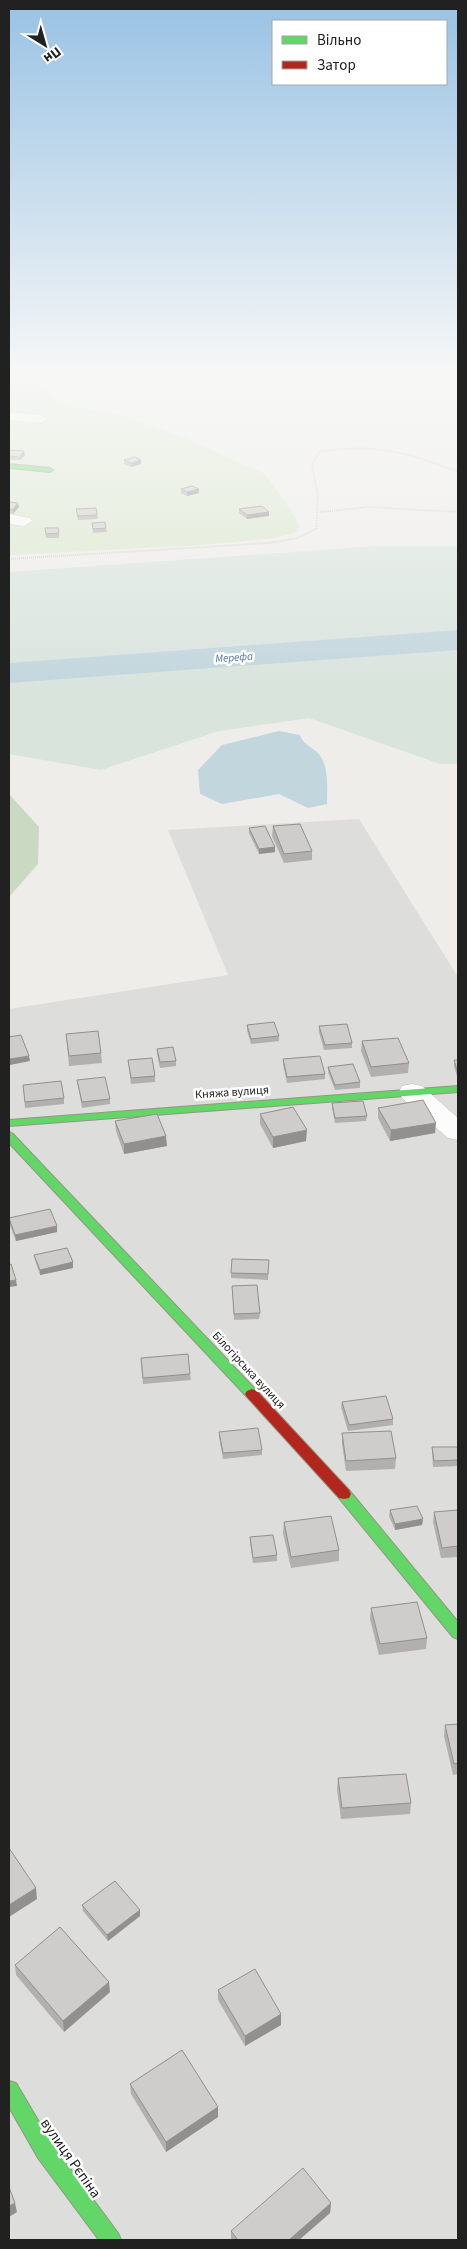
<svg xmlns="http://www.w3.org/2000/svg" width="467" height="2249" viewBox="0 0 467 2249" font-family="'Source Sans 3',sans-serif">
	<rect width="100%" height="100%" fill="#eeedea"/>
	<path fill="#dddddb" d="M359 819 458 977V2240H9V1009L228 975 168 830Z"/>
	<path fill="#ebecdf" d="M387 376H458V411L454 407Z"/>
	<path fill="#dae8cd" d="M9 376H24L68 406 128 417 182 437 265 474 292 512 300 527 297 532 274 538 203 545 9 555Z"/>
	<path fill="#cadac2" d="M9 794 39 827 38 864 9 897Z"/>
	<path fill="#d9e4dd" d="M378 546H458V764H440L309 718 219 731 101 770 9 754V572Z"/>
	<path fill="#c2d6dd" d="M279 731 300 735C303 746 316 748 321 757 329 770 327 790 327 804L308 808 279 794 222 804 200 794 198 770 222 745Z"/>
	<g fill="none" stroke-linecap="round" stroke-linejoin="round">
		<path fill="#c2d6dd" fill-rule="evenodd" d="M458 630V650L9 683V663Z"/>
		<defs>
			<g id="street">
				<path d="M9 412 41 415 48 419 41 423 9 420Z"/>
				<path d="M9 514 30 518 32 521 24 526 9 524Z"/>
				<path d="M412 1084 422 1086 458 1118V1140L448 1138 402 1098 399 1092 402 1086Z"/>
			</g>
			<g id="fast">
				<path d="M9 464 50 468 53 470 50 472 9 468Z"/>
				<path d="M458 1086V1092L9 1126V1120Z"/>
				<path d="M9 1132 13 1134 257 1391 259 1394 257 1397 252 1399 247 1397 9 1143Z"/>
				<path d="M344 1489 349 1490 458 1622V1639L453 1637 339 1498 337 1494 339 1490Z"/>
				<path d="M9 2081 16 2083 52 2144 118 2233 121 2240H99L38 2158 9 2107Z"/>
			</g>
			<path id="jam" d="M252 1389 257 1391 349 1490 351 1494 349 1498 344 1499 339 1498 247 1397 245 1394 247 1391Z"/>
		</defs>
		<use href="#street" stroke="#c2c2c0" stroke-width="1"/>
		<use href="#fast" stroke="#949684" stroke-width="2"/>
		<use href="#jam" stroke="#949684" stroke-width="2"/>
		<g stroke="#d5ccca" stroke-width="2" stroke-dasharray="1 1" stroke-linecap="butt">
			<path d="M320 512 369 507 458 512"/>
			<path d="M9 559 269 543 297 538 316 529 318 497 312 464 319 452C373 443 408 452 458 472"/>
		</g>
		<use href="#street" fill="#fcfcfc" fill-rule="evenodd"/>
		<use href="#fast" fill="#63d668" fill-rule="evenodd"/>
		<use href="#jam" fill="#b3261e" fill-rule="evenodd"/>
	</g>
	<g fill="#b2b0af">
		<path d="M9 450 25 455 20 460H9Z"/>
		<path d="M124 460 141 464 131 467 124 464Z"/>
		<path d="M181 489H199V493L187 496 181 493Z"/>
		<path d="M9 502 19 507 13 514 9 513Z"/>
		<path d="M76 509 97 515 98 519 78 520Z"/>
		<path d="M239 509 269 512V516L247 519 239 513Z"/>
		<path d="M92 523 106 528 107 532 93 533Z"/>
		<path d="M45 528 59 533V538H46Z"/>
		<path d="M273 826 312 851V860L284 863 272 836Z"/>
		<path d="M249 828 275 847V852L259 854 249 833Z"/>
		<path d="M247 1025 279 1036V1041L251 1044 247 1030Z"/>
		<path d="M319 1026 352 1043V1048L324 1050 319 1032Z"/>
		<path d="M66 1034 101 1053 102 1063 69 1066Z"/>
		<path d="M362 1041 409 1063 408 1073 371 1077 361 1051Z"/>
		<path d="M157 1049 176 1061V1066L160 1068 157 1054Z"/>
		<path d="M283 1059 325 1074V1079L287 1083 283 1064Z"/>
		<path d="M128 1060 155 1076V1082L131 1084Z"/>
		<path d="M454 1060H458V1080L454 1066Z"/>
		<path d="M328 1067 360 1082V1088L335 1090 328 1072Z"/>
		<path d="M77 1080 110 1099V1104L82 1108Z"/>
		<path d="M23 1085 64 1098V1104L25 1108Z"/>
		<path d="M332 1103 367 1116 366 1121 335 1123 332 1108Z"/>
		<path d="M378 1108 435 1133 390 1141 378 1118Z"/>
		<path d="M260 1114 306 1141 273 1148 260 1124Z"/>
		<path d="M115 1121 167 1146 124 1154 116 1131Z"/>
		<path d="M9 1218 57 1232 16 1241 9 1223Z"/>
		<path d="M34 1255 73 1262V1268L40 1275 35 1260Z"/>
		<path d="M269 1260 268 1280 231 1278V1273Z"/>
		<path d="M232 1286 260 1313 259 1319 234 1320Z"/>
		<path d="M141 1364 190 1374 191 1380 143 1384Z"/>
		<path d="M342 1402 393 1419V1425L348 1431 341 1407Z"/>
		<path d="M219 1432 262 1450V1455L223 1459 219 1437Z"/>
		<path d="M342 1433 396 1458 395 1469 346 1471 342 1444Z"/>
		<path d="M432 1447H458V1466L433 1467 432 1453Z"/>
		<path d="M390 1510 423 1519 422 1525 395 1530 389 1516Z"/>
		<path d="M458 1510V1557L441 1558 433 1522 434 1512Z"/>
		<path d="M284 1522 339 1550V1561L291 1568 283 1533Z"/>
		<path d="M250 1537 277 1555V1561L253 1563 250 1542Z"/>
		<path d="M371 1608 427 1638 426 1649 379 1655 370 1619Z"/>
		<path d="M458 1724V1774L453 1775 444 1736 445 1725Z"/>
		<path d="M338 1778 411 1803 410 1814 341 1819 337 1789Z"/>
		<path d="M82 1905 140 1910V1916L108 1941 83 1911Z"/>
		<path d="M15 1965 110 1992 64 2032 16 1975Z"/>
		<path d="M218 1990 281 2025 245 2046 218 2000Z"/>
		<path d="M130 2084 218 2107V2117L166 2152 131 2094Z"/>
		<path d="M331 2203 330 2213 299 2240H231V2231Z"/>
	</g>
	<g fill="#91908e">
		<path d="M24 451 25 455 20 460V457Z"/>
		<path d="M141 460V464L131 467V463Z"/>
		<path d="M199 489V493L187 496V492Z"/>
		<path d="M18 503 19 507 13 514V510Z"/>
		<path d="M269 512V516L247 519V515Z"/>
		<path d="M275 847V852L259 854V849Z"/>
		<path d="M29 1056 30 1061 10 1065V1059Z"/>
		<path d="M436 1123 435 1133 390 1141 391 1130Z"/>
		<path d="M307 1130 306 1141 273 1148V1137Z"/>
		<path d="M166 1136 167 1146 124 1154V1144Z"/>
		<path d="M57 1226V1232L16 1241 15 1235Z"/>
		<path d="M73 1262V1268L40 1275V1270Z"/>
		<path d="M16 1280 17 1286 9 1287V1281Z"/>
		<path d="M423 1519 422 1525 395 1530V1524Z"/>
		<path d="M36 1888 37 1899 9 1917V1905Z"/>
		<path d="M140 1910V1916L108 1941 107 1935Z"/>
		<path d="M109 1982 110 1992 64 2032 63 2021Z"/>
		<path d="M281 2014V2025L245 2046V2036Z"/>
		<path d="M218 2107V2117L166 2152V2142Z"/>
		<path d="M15 2203 17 2212 9 2217V2206Z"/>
		<path d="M331 2203 330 2213 299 2240H289Z"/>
	</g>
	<g fill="#cfcdcb" stroke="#91908e">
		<path d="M9 450 24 451 20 457 9 456Z"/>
		<path d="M135 457 141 460 131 463 124 460Z"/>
		<path d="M192 486 199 489 187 492 181 489Z"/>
		<path d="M9 502 18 503 13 510 9 509Z"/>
		<path d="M262 506 269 512 247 515 239 509Z"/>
		<path d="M96 508 97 515 78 516 76 509Z"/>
		<path d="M105 522 106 528 93 529 92 523Z"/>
		<path d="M45 528H58L59 533 46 534Z"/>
		<path d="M300 824 312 851 284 854 273 826Z"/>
		<path d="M265 826 275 847 259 849 249 828Z"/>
		<path d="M274 1022 279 1036 251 1039 247 1025Z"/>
		<path d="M347 1024 352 1043 325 1045 319 1026Z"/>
		<path d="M98 1031 101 1053 69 1056 66 1034Z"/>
		<path d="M21 1035 29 1056 10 1059 9 1057V1037Z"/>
		<path d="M398 1038 409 1063 371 1067 362 1041Z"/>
		<path d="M173 1047 176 1061 160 1062 157 1049Z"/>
		<path d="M320 1056 325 1074 287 1077 283 1059Z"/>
		<path d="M152 1058 155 1076 131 1078 128 1060Z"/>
		<path d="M454 1060H458V1073Z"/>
		<path d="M353 1064 360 1082 335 1085 328 1067Z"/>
		<path d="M105 1077 110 1099 82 1102 77 1080Z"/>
		<path d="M61 1081 64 1098 25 1102 23 1085Z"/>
		<path d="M423 1100 436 1123 391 1130 378 1108Z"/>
		<path d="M363 1101 367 1116 335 1118 332 1103Z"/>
		<path d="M293 1107 307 1130 273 1137 260 1114Z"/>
		<path d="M157 1114 166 1136 124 1144 115 1121Z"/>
		<path d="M50 1209 57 1226 15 1235 9 1218Z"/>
		<path d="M67 1248 73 1262 40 1270 34 1255Z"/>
		<path d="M232 1259 269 1260 268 1274 231 1273Z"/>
		<path d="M11 1264 16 1280 9 1281V1265Z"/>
		<path d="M257 1285 260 1313 234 1314 232 1286Z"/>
		<path d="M188 1354 190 1374 143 1378 141 1358Z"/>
		<path d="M386 1396 393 1419 349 1425 342 1402Z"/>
		<path d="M258 1428 262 1450 223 1453 219 1432Z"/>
		<path d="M391 1431 396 1458 346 1461 342 1433Z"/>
		<path d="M432 1447H458V1460L434 1461Z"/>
		<path d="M417 1506 423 1519 395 1524 390 1510Z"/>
		<path d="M458 1510V1546L442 1548 434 1512Z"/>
		<path d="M331 1516 339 1550 291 1557 284 1522Z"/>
		<path d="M273 1535 277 1555 253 1558 250 1537Z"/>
		<path d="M417 1602 427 1638 380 1644 371 1608Z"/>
		<path d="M458 1724V1763L454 1764 445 1725Z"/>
		<path d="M406 1774 411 1803 342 1808 338 1778Z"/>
		<path d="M9 1848 36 1888 9 1905Z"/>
		<path d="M115 1881 140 1910 107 1935 82 1905Z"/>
		<path d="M60 1927 109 1982 63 2021 15 1965Z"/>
		<path d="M255 1969 281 2014 245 2036 218 1990Z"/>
		<path d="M182 2050 218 2107 166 2142 130 2084Z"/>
		<path d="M303 2168 331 2203 289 2240H238L231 2231Z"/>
		<path d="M9 2187 15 2203 9 2206Z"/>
	</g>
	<linearGradient id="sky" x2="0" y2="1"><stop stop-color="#99c2e4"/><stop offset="0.54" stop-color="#f7f7f6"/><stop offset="1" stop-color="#f7f7f6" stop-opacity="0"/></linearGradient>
	<rect width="467" height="690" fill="url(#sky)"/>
	<g text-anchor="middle" stroke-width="5" stroke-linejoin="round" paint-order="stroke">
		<g font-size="11" font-style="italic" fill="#54759e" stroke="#fff">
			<text transform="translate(234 657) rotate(-4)" y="4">Мерефа</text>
		</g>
		<g font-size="12" fill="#212121" stroke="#fff">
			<text transform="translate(232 1092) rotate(-4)" y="4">Княжа вулиця</text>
			<text transform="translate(249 1370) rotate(47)" y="4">Білогірська вулиця</text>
		</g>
		<g font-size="15" fill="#212121" stroke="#fff">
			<text transform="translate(71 2158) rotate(55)" y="5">вулиця Рєпіна</text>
		</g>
	</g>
	<rect width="467" height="2249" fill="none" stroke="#212121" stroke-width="20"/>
	<rect x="272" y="20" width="175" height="65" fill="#ffffff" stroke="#a6a6a6"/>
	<rect x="282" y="36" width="25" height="8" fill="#63d668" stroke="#a6a6a6"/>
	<text x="317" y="45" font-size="15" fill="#212121">Вільно</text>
	<rect x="282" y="61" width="25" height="8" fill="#b3261e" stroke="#a6a6a6"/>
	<text x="317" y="70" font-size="15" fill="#212121">Затор</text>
	<g transform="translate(45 45) rotate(143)" stroke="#ffffff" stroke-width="4" paint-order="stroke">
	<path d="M0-4L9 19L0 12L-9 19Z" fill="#212121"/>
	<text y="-8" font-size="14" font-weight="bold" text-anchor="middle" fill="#212121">Пн</text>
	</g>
</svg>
